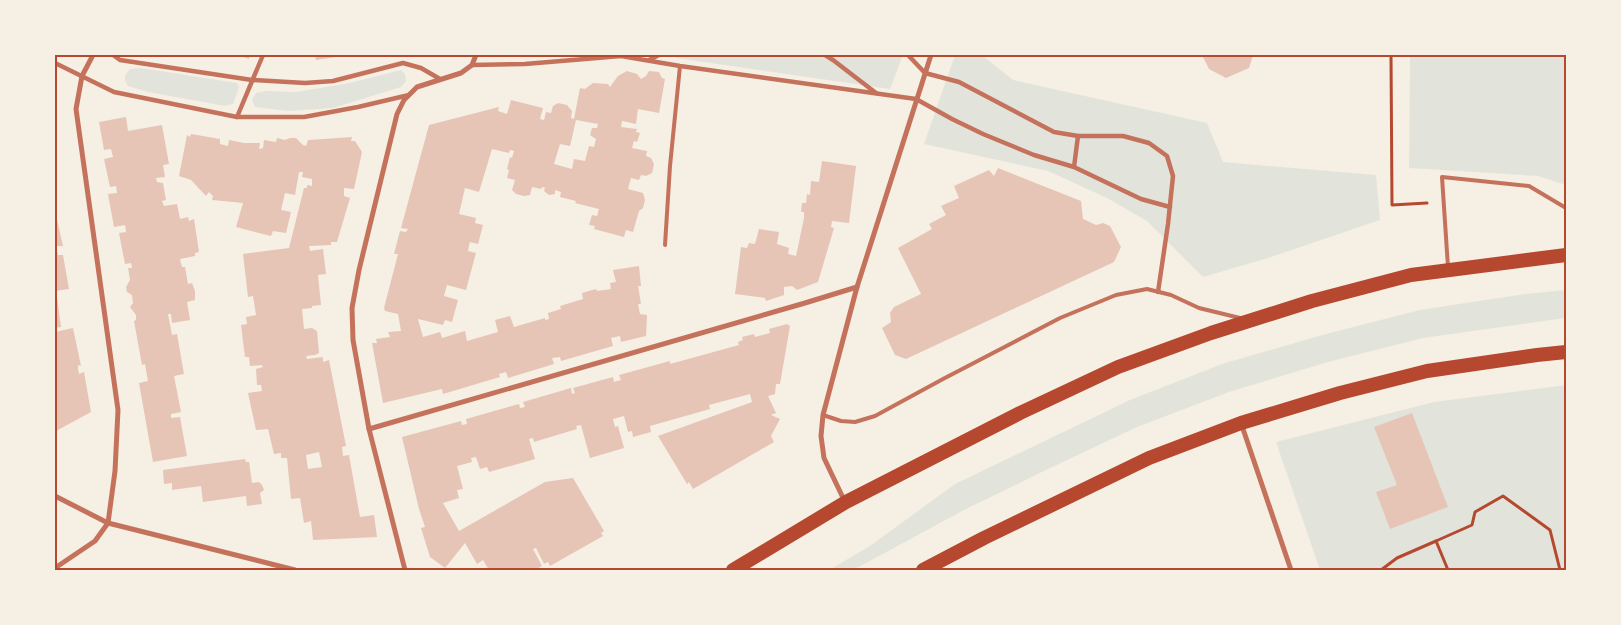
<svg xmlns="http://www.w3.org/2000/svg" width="1621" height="625" viewBox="0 0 1621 625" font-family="Rubik,sans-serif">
	<rect width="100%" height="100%" fill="#f6efe4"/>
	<g fill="#e2e4dc">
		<path d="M675 55H903L890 89 676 58Z"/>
		<path d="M955 55H982L1013 80 1207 123 1223 162 1376 175 1380 220 1268 258 1203 277 1147 221 1107 198 1048 171 924 144Z"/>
		<path d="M1410 55H1566V185L1538 176 1409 168Z"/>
		<path d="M141 68 237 83 239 87 233 104 225 106 148 92 128 86C123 78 124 76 130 69Z"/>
		<path d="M401 70 405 74 406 81 401 87 333 108 288 111 255 107 252 100 256 93 266 91 296 92 350 83Z"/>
		<path d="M1566 290V318L1423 338 1328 362 1229 392 1137 427 1046 470 966 509 853 570H829L870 546 955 484 1130 400 1222 364 1326 334 1420 310 1525 294Z"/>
		<path d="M1566 385V570H1320L1276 442 1434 402Z"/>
	</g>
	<g fill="#e6c5b7" fill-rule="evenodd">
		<path d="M238 55H250L249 59Z"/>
		<path d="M315 55H342V56L316 60Z"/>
		<path d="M1202 55H1253L1249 68 1226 78 1209 69Z"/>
		<path d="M627 71 637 74 641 79 646 76 649 71 659 72 662 78 665 79 659 113 638 109 636 124 622 121 621 127 637 129 636 132 640 133 637 142 634 141 632 148 647 151 646 156 651 158 654 164 652 173 646 176 641 175 639 180 631 178 628 189 643 193 645 200 643 208 639 211 633 232 626 230 624 237 594 229 595 226 589 225 592 215 597 216 599 209 575 203 576 201 560 197 561 192 555 190V194L549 195 544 191 545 188 542 187 541 189 532 187 530 195 524 196 516 194 512 190 515 180 507 178 509 170 507 169 510 157 512 158 514 151 510 150 509 153 492 149 479 192 465 188 459 214 476 218 475 223 483 225 478 244 470 242 469 245 468 251 476 253 466 290 447 285 444 296 458 300 452 322 445 320 443 325 418 319 423 337 440 332 442 338 465 331 467 341 498 332 495 320 510 316 514 327 545 318V320L549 319 548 313 561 309 560 306 583 299 582 293 596 289 597 291 611 289 610 283 616 282 613 270 639 266 641 286H638L641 304H638L640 314 647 315 646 336 621 342 620 336 611 338 613 346 561 361 560 357 552 358 554 364 508 378 506 372 499 374 500 377 443 394 442 389 383 403 372 343H377L376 339 390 337 388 332 401 331 398 314 385 311 384 308 398 254H394L400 231 406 232 408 229 401 228 429 125 499 107 498 111 507 114 511 100 543 108 540 119 544 120 546 112 551 113 553 106 558 103 567 105 572 111 571 118 574 119 580 88 585 89 593 83 608 84 610 87 618 76ZM576 120 598 124 597 128H592L590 135 596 139 594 147 589 146 585 161 574 159 572 169 554 164 560 144 570 146Z"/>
		<path d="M126 117 128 131 162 125 169 164 163 165 165 177 156 178 157 182 163 183 166 200 162 201 164 206 177 204 180 219 188 217 189 221 194 219 199 252 195 253V256L180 259 182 267H185L188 284 192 283 195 291V300L187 302 190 320 172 323 171 314H168L172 335 177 334 184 374 174 376 181 412 171 414V418L180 417 187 456 153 462 139 383 148 381 145 364 142 365 134 321 136 320V315L130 307 133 303 132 295 127 292 126 287 130 280 128 268H132L131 263 125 264 119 233 126 232 125 225 114 227 108 194 117 193 116 186 110 187 104 159 113 157 111 149 104 150 99 122Z"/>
		<path d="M191 134 220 139V144L228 146 229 140 244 143H260L259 149 263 148 264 140 276 142 277 138 285 140 290 138H296L303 145 306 146 308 140 352 137 351 141H355L362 152 354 189 344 188V196L350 198 337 242H331V245L309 246 310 251 323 249 326 274 318 275 321 305 312 306V308L302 309 304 329 312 328 317 331 319 353 315 355 306 356 307 359 323 357V362L329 360 346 446 342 447 343 456 349 455 360 517 374 515 377 537 313 540 311 521 304 523 300 498 291 499 287 458H281V453L274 454 268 429 256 430 248 393 262 391 261 385H257L256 369 263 367 262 365 250 366 249 357H245L241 325 247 324 246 317 256 315 253 296 248 297 243 254 289 248 304 188H307V185L312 186V179L302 177 303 172H299L295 195 285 193 281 210 291 212 286 233 273 231 271 236 236 227 243 203 212 200 213 196 209 192 206 196 191 180 179 176 187 135 190 137ZM319 452 322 467 308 469 306 455Z"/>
		<path d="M822 161 856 166 849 223 832 221 831 227 834 228 818 282 797 290 792 286 784 287V295L766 301 765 298 735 294 741 247 747 248 749 243 755 244 759 229 779 232 777 244 789 248 788 254 796 256 804 218V212H801L802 203H806L807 194 810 195 811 181 819 182Z"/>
		<path d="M998 168 1081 201 1083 219 1096 225 1103 223 1110 226 1121 247 1114 262 906 359 895 355 882 328 891 322 890 313 894 307 921 294 898 248 932 229 929 224 946 215 941 206 959 198 954 186 989 170 994 176Z"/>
		<path d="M55 211 63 246H57V250L58 255H63L69 289 55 291Z"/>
		<path d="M55 297H57L61 327 55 328Z"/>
		<path d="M787 324 790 326 780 384H776L775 394 768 396 776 413 771 415 780 419 771 436 774 442 693 489 689 482 687 484 658 436 752 402 750 394 709 405 710 409 650 426 651 432 633 437 632 431 628 432 624 416 613 419 615 427 618 426 624 448 590 458 581 425 576 426 577 429 534 442 533 438 529 439 535 459 489 472 487 467 480 469 476 457 471 458 472 462 457 466 463 489 457 490 459 498 443 503 459 531 545 482 573 478 604 531 601 533 603 536 550 566 548 562 544 564 536 548 533 549 542 566 535 570H489L483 560 477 564 465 543 445 568 430 557 421 528 425 527 419 509 402 437 461 421 462 425 467 424 466 419 519 404 520 408 525 407 523 402 571 388 572 394 575 393 573 388 613 377 614 382 621 380 619 375 670 361V364L739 345 738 342 743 340 742 337 754 334 755 337 770 333 769 329Z"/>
		<path d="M73 328 81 366 78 365V369L79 374 84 372 91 412 56 431 55 430V332Z"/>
		<path d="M1412 413 1448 507 1390 529 1376 492 1397 485 1374 427Z"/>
		<path d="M245 459 246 462H249L252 483 259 482 262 485 264 490 260 493 262 504 247 506 246 496 203 502 201 486 172 490V483L164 484 163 470Z"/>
	</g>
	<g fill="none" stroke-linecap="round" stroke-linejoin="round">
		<g stroke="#b5482f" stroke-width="3">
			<path d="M1391 55 1392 205 1427 203"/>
			<path d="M1381 570 1397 558 1436 541"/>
			<path d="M1448 570 1436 541 1472 525 1475 512 1503 496 1550 530 1560 570"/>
		</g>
		<g stroke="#c5725c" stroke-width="4">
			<path d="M665 245 670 166 680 66"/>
			<path d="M1448 267 1442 177 1529 186 1566 208"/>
			<path d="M823 415 841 421 855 422 875 416 943 379 1060 318 1116 295 1147 289 1171 295 1199 308 1240 318"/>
		</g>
		<g stroke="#c5725c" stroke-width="4.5">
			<path d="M113 55 120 60 252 80 305 83 333 81 403 63 421 68 440 79"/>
			<path d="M825 55 833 60 876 93"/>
			<path d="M908 55 925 73 959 82 1054 132 1078 136H1123L1149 143 1167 156 1173 176 1168 224 1158 292"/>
			<path d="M649 60 659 55"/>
			<path d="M55 63 114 92 237 117H304L358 107 409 95"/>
			<path d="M472 65 525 64 621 56 680 66 916 99 952 119 983 134 1034 155 1074 167 1141 199 1170 207"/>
			<path d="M237 117 263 55"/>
			<path d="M1074 167 1078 136"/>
		</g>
		<g stroke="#c5725c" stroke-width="5">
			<path d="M1241 423 1291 570"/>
			<path d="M369 429 805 303 857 287"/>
			<path d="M55 496 108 523 295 570"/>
			<path d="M845 502 824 458 821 436 823 415 857 287 931 55"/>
			<path d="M55 568 95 541 108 523 115 471 118 410 76 109 82 76 93 55"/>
			<path d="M405 570 369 429 353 340 352 308 359 270 397 114 404 100 417 87 461 73 472 65 476 55"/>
		</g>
		<g stroke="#b5482f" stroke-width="14">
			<path d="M733 570 846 502 1020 413 1118 367 1211 333 1312 301 1411 275 1566 255"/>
			<path d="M923 570 984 538 1149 458 1241 423 1340 393 1427 371 1537 355 1566 352"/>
		</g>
	</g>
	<rect width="1621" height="625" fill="none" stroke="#f6efe4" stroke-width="112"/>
	<rect x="56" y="56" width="1509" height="513" fill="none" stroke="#b5482f" stroke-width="2"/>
</svg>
